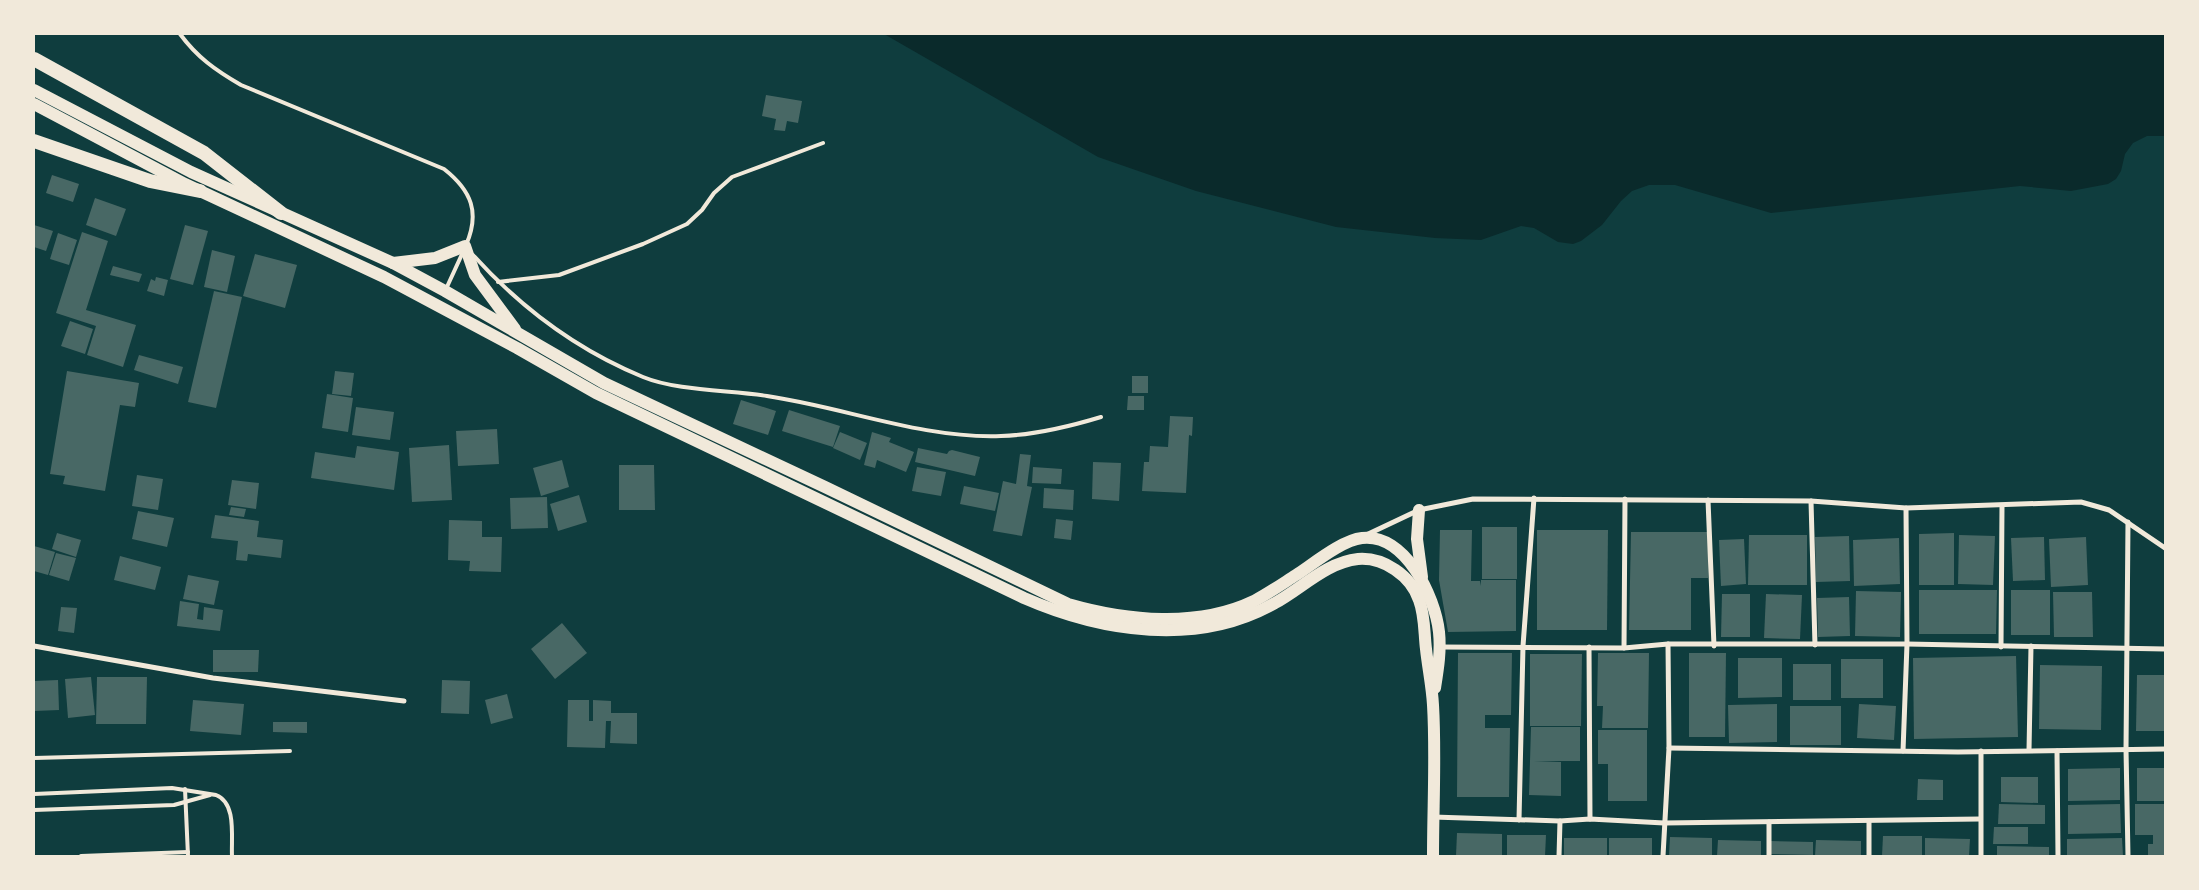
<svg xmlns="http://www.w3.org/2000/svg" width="2199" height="890" viewBox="0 0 2199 890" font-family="Inter,sans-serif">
	<rect width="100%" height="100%" fill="#0f3d3e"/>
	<path fill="#0a2a2b" d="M884 34H2165V136H2147L2133 143 2125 154 2121 171 2116 179 2108 184 2071 191 2020 186 1771 213 1675 185H1649L1632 191 1621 201 1602 225 1581 241 1573 244 1558 242 1534 228 1521 226 1481 240 1435 238 1336 227 1196 191 1098 157Z"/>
	<g fill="#486865">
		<path d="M766 95 802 101 798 123 787 121 785 131 774 130 776 119 762 116Z"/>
		<path d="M52 175 79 184 73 202 46 193Z"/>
		<path d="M95 198 126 209 116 236 86 225Z"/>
		<path d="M34 225 53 231 46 251 34 247Z"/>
		<path d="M185 225 208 231 193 285 170 279Z"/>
		<path d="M82 232 108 241 86 310 136 325 123 367 87 355 96 326 56 313Z"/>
		<path d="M58 233 77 240 69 265 50 259Z"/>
		<path d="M212 250 235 256 227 292 204 287Z"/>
		<path d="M255 254 297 265 285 308 243 296Z"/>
		<path d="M113 266 142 274 139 282 110 275Z"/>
		<path d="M156 277 168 280 164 296 147 291 151 279 155 281Z"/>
		<path d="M214 291 242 297 216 408 188 402Z"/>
		<path d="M70 321 93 329 85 354 61 346Z"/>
		<path d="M139 355 183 367 178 384 134 370Z"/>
		<path d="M67 371 139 383 135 407 120 405 105 491 63 484 65 476 50 474Z"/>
		<path d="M335 371 354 373 351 396 332 394Z"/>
		<rect x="1132" y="376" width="16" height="17"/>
		<path d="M327 394 353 398 348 432 322 428Z"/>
		<path d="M1128 396H1144V410H1127Z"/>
		<path d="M741 400 776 411 768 435 733 424Z"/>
		<path d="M356 407 394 412 390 440 352 435Z"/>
		<path d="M789 410 840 426 833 447 782 431Z"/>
		<path d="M1170 416 1193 417 1192 436 1189 435 1186 493 1142 491 1144 462H1149L1150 446 1168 447Z"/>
		<path d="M497 429 499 464 458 466 456 431Z"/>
		<path d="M840 432 867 443 860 460 833 448Z"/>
		<path d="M872 432 891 438 889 442 914 452 906 472 877 460 875 468 864 465Z"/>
		<path d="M449 445 452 500 412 502 409 448Z"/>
		<path d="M357 446 399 452 394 490 311 478 315 452 355 458Z"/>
		<path d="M918 448 947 454 949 451 952 450 980 457 975 476 915 462Z"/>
		<path d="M1020 454 1031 455 1027 486 1032 487 1022 536 993 531 1003 481 1016 484Z"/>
		<path d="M562 460 569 487 541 496 533 468Z"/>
		<path d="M1093 462 1121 463 1119 501 1092 499Z"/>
		<path d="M619 465H654L655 510H619Z"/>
		<path d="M917 467 946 472 941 496 912 491Z"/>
		<path d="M1033 467 1062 469 1061 484 1032 483Z"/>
		<path d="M137 475 163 479 158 510 132 506Z"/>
		<path d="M232 480 259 483 256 509 228 505Z"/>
		<path d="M964 486 999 493 995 511 960 504Z"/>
		<path d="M1044 488 1074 490 1073 510 1043 508Z"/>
		<path d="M579 495 587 522 558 531 550 504Z"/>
		<path d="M547 497 548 528 511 529 510 498Z"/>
		<path d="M231 507 246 509 244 517 229 515Z"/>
		<path d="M138 511 174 518 167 547 132 539Z"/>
		<path d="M215 515 259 521 257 537 283 540 281 558 248 554 247 561 236 560 238 541 211 538Z"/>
		<path d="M1056 519 1073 521 1071 540 1054 538Z"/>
		<path d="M449 520 482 521V537H502L501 572 469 571 470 561 448 560Z"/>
		<rect x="1482" y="527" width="35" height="52"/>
		<path d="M1440 530H1472L1471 581H1480L1481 586V580H1516V631L1448 632 1439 580Z"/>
		<path d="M1537 530H1608L1607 630H1537Z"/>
		<path d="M1631 532H1708V578H1691V630H1629Z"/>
		<path d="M57 533 81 540 76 557 52 549Z"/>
		<path d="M1954 533V585H1919V534Z"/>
		<path d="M1749 535H1807V585H1748Z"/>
		<path d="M1959 535 1995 536 1993 585 1958 584Z"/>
		<path d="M1849 536 1850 581 1816 582 1815 537Z"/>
		<path d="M2044 537 2045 580 2013 581 2011 538Z"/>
		<path d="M2086 537 2088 585 2051 587 2049 539Z"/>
		<path d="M1899 538 1900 584 1854 586 1853 540Z"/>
		<path d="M1744 539 1746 584 1721 586 1719 540Z"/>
		<path d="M34 546 55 552 48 575 34 571Z"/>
		<path d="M56 553 76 558 69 581 49 575Z"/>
		<path d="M120 556 161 567 155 590 114 580Z"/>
		<path d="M188 575 219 581 214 605 183 599Z"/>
		<path d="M1919 590H1997L1996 634H1919Z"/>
		<rect x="2011" y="590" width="39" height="45"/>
		<path d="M1856 591 1901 592 1900 637 1855 636Z"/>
		<path d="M2053 592H2092L2093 637H2054Z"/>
		<path d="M1722 594H1750V637H1721Z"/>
		<path d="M1766 594 1802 595 1800 639 1764 638Z"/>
		<path d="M1849 597 1850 636 1818 637 1817 598Z"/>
		<path d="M180 601 199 604 197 619 203 620 204 607 223 610 220 631 177 626Z"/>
		<path d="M61 607 77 608 74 633 58 631Z"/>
		<path d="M562 623 587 653 555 679 531 649Z"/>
		<path d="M213 650H259L258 672H213Z"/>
		<path d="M1458 653H1512L1511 715H1485V728H1510L1509 797H1457Z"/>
		<path d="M1598 653H1649L1648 728H1602L1603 706H1597Z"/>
		<path d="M1689 653H1726L1725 737H1689Z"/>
		<path d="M1530 654H1582L1581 726H1530Z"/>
		<path d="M2016 656 2018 737 1914 739 1913 658Z"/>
		<path d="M1738 658H1782V697L1738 698Z"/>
		<rect x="1841" y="659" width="42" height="39"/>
		<rect x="1793" y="664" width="38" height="36"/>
		<path d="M2040 665 2102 666 2101 730 2039 729Z"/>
		<path d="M2137 675H2165V731H2136Z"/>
		<path d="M91 677 95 715 68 718 65 679Z"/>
		<path d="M97 677H147L146 724H96Z"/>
		<path d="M58 680 59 710 34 711V681Z"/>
		<path d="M442 680 470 681 469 714 441 713Z"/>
		<path d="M507 694 513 718 491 724 485 700Z"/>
		<path d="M193 700 244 704 241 735 190 731Z"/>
		<path d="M568 700H589V721H593V700L611 701V713H637V744L610 743 611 721H606L605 748 567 747Z"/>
		<path d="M1777 704V742L1729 743 1728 705Z"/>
		<path d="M1859 704 1896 706 1894 740 1857 738Z"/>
		<rect x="1790" y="706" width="51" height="39"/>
		<path d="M273 722H307V733L273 732Z"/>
		<path d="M1531 727H1580V761H1534L1561 762V796L1529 795Z"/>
		<path d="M1598 730H1647V801H1608V764H1598Z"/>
		<path d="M2120 768V800L2068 801V769Z"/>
		<rect x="2137" y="768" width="28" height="33"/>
		<path d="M2001 777H2038V803L2001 802Z"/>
		<path d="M1918 779 1943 780V800H1917Z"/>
		<path d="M1999 804 2045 805V824H1998Z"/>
		<path d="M2120 804 2121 833 2068 834V805Z"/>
		<path d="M2135 804H2165V856H2148V844H2153V835H2135Z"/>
		<path d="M1994 827H2028V844H1993Z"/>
		<path d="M1457 833 1502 834V856H1456Z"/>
		<path d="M1507 835H1546L1545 856H1507Z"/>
		<path d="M1883 836H1922V856H1882Z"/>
		<path d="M1670 837 1712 838V856H1669Z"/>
		<rect x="1564" y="838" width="43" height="18"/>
		<rect x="1609" y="838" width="43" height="18"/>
		<path d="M1925 838 1970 839 1969 856H1925Z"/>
		<path d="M2122 838 2123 856H2067V839Z"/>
		<path d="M1718 840 1761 841V856H1717Z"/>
		<path d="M1816 840 1861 841V856H1815Z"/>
		<path d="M1770 841 1813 842V855L1770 854Z"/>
		<path d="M1997 846 2049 847V856H1997Z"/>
	</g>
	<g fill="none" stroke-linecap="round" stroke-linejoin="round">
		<g stroke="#f1e9da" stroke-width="4">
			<path d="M180 34C197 57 215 70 241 85L444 169C472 191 480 213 466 245"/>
			<path d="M473 255C521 308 577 350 643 377 677 391 730 390 767 396 843 407 923 439 1001 436 1036 435 1068 427 1101 417"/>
			<path d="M498 282 559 275 643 244 687 224 702 210 714 193 732 177 823 143"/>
			<path d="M446 289 463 252"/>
			<path d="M34 758 290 751"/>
			<path d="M185 789 188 856"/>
			<path d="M34 794 172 788 216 795C237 803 231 838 232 856"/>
			<path d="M34 810 174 805 210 795"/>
			<path d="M81 856 188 852"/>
		</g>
		<g stroke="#f1e9da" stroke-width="5">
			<path d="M1708 500 1714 646"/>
			<path d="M1811 501 1815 645"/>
			<path d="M2128 522 2126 749 2128 856"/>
			<path d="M1364 536 1419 510 1473 499 1811 501 1906 508 2081 502 2109 510 2165 548"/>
			<path d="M34 646 213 678 404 701"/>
			<path d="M1440 647 1624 648 1668 644H1907L2165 649"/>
			<path d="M1589 647 1590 819"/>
			<path d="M2001 647 2002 506"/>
			<path d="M1624 648 1625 499"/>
			<path d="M1669 748 1958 752 2165 749"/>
			<path d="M2029 750 2031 646"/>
			<path d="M1903 751 1907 644 1906 508"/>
			<path d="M1981 751V856"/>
			<path d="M2057 751 2058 856"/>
			<path d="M1433 817 1560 821 1590 819 1664 823 1980 819"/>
			<path d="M1519 820 1523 646 1534 498"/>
			<path d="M1869 821V856"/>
			<path d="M1769 822V856"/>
			<path d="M1559 856 1560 821"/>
			<path d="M1663 856 1669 748 1668 644"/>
		</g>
		<g stroke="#f1e9da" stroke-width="12">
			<path d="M34 90 191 172 393 263 445 291 604 383 825 487 1068 604C1127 621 1198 628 1254 601 1269 593 1282 584 1296 575 1313 564 1342 540 1362 538 1405 533 1435 596 1439 632 1441 651 1438 669 1435 688"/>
			<path d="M34 104 185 184 384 277 517 348 596 393 1024 598C1102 632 1198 647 1275 603 1301 589 1327 562 1358 559 1384 557 1411 576 1419 600 1425 616 1424 633 1426 649 1428 668 1432 686 1433 705 1436 755 1433 806 1433 856"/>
			<path d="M393 263 435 258 465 246 475 275 515 329"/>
			<path d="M1419 510 1417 539 1422 577"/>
		</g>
		<g stroke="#f1e9da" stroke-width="14">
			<path d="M34 59 204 153 281 213"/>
			<path d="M34 141 150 181 200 191"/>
		</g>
	</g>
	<rect width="2199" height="890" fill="none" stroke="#f1e9da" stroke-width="70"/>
</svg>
